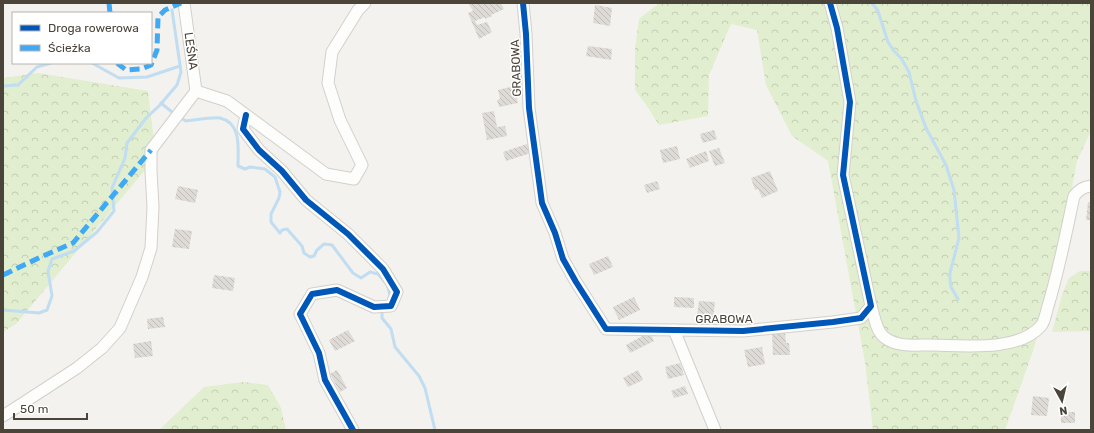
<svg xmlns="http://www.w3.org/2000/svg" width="1094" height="433" viewBox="0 0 1094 433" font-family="Rubik,sans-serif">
	<defs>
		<pattern id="forest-crowns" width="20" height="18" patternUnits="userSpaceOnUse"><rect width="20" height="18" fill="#e1eecf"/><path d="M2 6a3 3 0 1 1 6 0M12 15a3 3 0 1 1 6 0" fill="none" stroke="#c3cdb2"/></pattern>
		<pattern id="building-back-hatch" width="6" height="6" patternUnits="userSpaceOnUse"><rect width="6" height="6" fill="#dedbd6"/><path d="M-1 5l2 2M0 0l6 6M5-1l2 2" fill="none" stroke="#c0bdb8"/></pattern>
	</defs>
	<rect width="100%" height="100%" fill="#f4f2ee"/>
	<g fill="url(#forest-crowns)">
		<path d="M659 3H1091V131L1077 161 1057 267 1033 351 1005 430H873L865 362 828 161 792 136 766 85 757 30 731 24 709 75 708 116 659 125 647 106 635 90V49L639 19Z"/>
		<path d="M38 73 148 91 156 157 16 324 3 332V78Z"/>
		<path d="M1080 271H1091V331L1052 332 1062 295 1069 278Z"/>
		<path d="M243 382 268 385 281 408 286 430H159L204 387Z"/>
	</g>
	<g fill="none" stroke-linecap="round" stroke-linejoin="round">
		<g stroke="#c0ddf1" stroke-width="3">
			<path d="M872 3 878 11 888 42 894 51 901 58 909 72 916 101 926 128 946 165 954 190 959 238 950 273V280L951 287 958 299"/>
			<path d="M92 63 119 78 147 77 180 66"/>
			<path d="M3 86 18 85 37 67 51 63"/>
			<path d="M161 103 172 112"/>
			<path d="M181 118 186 121C195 120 213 117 220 118 242 123 238 149 238 166L245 169 250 167 265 169 275 177 280 192 279 198 271 214V222L280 233 282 230 287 229 302 246 304 253 310 257 314 256 317 250 324 244 332 245 353 273 361 278 370 272 378 274 385 282"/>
			<path d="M388 286 390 296 389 298"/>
			<path d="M3 310 39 313 47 310 52 296 48 271 52 259 74 251 97 232 114 211 112 188 125 158 127 143 146 118 159 106 177 85 181 72 172 10"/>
			<path d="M382 311V318L391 329 395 347 419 376 425 388 435 430"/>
		</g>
	</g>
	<g fill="url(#building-back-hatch)">
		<path d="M468 3H501L504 9 491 15 492 16 485 19V17L475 21 477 25 487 22 492 32 479 39 468 13 473 11Z"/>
		<path d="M595 5 612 8 610 26 593 23Z"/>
		<path d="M588 46 612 49 611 60 586 56Z"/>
		<path d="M514 86 518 103 499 107 497 100 500 99 498 90Z"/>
		<path d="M494 111 497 127 505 126 507 136 487 140 482 113Z"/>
		<path d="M714 130 717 139 703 143 700 134Z"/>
		<path d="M527 144 531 153 506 161 503 152Z"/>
		<path d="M677 146 680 159 663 163 660 150Z"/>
		<path d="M719 148 725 163 715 166 709 151Z"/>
		<path d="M706 151 709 161 690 168 686 159Z"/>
		<path d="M770 171 778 191 762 198 758 189 755 190 751 178Z"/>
		<path d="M657 181 660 189 647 193 644 185Z"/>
		<path d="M178 186 198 190 195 203 175 199Z"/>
		<path d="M1088 202H1091V220H1086Z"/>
		<path d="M175 229 192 231 189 249 172 247Z"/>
		<path d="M608 256 613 267 594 275 589 264Z"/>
		<path d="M214 275 235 278 233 291 212 288Z"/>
		<path d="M634 297 640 310 619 320 613 307Z"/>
		<path d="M674 297 694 298V308L674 307Z"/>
		<path d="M699 301 715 302 713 318 697 316Z"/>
		<path d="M163 317 165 327 148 329 147 319Z"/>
		<path d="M348 330 355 341 335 351 329 340Z"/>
		<path d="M650 332 654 341 630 353 626 345Z"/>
		<path d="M785 333 786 343H789L790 355H773L772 334Z"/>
		<path d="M151 341 153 356 135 358 133 344Z"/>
		<path d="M762 347 765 364 748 367 744 350Z"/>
		<path d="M680 363 684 375 668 379 665 367Z"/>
		<path d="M337 370 347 388 340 392 330 374Z"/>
		<path d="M638 370 643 380 628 387 623 378Z"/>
		<path d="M685 386 688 394 674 398 671 391Z"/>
		<path d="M1033 396 1049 398 1047 416 1031 415Z"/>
		<rect x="1061" y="412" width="14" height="11"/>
	</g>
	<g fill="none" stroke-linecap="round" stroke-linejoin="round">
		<defs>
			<g id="minor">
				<path d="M184 3 196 91 227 101 326 174 354 179 362 165 340 120 328 83 332 52 358 10 365 3"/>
				<path d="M523 3 526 34 529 108 542 203 555 233 563 259 576 282 606 329 743 331 833 322 861 318 871 306 843 175 850 102 837 28 830 3"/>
				<path d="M246 115 243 129 259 150 282 171 306 200 348 234 383 269 397 292 391 306 374 307 337 290 312 294 300 314 319 353 325 380 353 430"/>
				<path d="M871 306C874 315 876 331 884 337 896 347 913 345 928 345 960 345 1017 353 1041 326 1045 321 1046 312 1048 306 1059 270 1066 233 1074 196 1079 190 1083 187 1091 186"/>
				<path d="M674 330 715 430"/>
				<path d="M3 416 77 368 102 348 120 328 142 277 151 248 153 207 151 171V150L196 91"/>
			</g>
		</defs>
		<use href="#minor" stroke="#d2d0cb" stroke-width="13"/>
		<use href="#minor" stroke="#fdfdfc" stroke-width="11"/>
		<g stroke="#3fa9f5" stroke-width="5" stroke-dasharray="10 5" stroke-linecap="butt">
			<path d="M109 3 110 13"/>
			<path d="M117 63 126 70 141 69 151 65 157 50 158 17 165 10 181 3"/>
			<path d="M3 275 43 256 73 243 151 150"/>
		</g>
		<defs>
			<g id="cycleway">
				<path d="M523 3 526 34 529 108 542 203 555 233 563 259 576 282 606 329 743 331 833 322 861 318 871 306 843 175 850 102 837 28 830 3"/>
				<path d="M246 115 243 129 259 150 282 171 306 200 348 234 383 269 397 292 391 306 374 307 337 290 312 294 300 314 319 353 325 380 353 430"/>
			</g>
		</defs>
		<use href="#cycleway" stroke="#fff" stroke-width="8"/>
		<use href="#cycleway" stroke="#0057b8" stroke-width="6"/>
	</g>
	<g text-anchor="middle" stroke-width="3" stroke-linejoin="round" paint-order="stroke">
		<g font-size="12" fill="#4b4439" stroke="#fff">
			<text transform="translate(191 51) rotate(82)" y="4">LEŚNA</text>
			<text transform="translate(516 68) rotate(-92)" y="4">GRABOWA</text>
			<text x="724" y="323">GRABOWA</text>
		</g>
	</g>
	<rect width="1094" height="433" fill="none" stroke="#4b4439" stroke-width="8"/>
	<rect x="12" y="12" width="140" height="52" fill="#ffffff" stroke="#b7b4b0"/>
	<rect x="20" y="25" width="20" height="6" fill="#0057b8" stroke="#b7b4b0"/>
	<text x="48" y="32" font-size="12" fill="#4b4439">Droga rowerowa</text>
	<rect x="20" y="45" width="20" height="6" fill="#3fa9f5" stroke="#b7b4b0"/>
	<text x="48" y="52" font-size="12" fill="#4b4439">Ścieżka</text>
	<g transform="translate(1062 401) rotate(172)" stroke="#ffffff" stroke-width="3" paint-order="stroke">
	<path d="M0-3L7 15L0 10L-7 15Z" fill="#4b4439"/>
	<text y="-6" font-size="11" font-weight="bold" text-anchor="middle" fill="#4b4439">N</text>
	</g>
	<path d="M14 413v6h73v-6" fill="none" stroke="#4b4439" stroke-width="2"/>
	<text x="20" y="413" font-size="12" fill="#4b4439" stroke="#ffffff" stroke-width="3" paint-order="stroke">50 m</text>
</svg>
